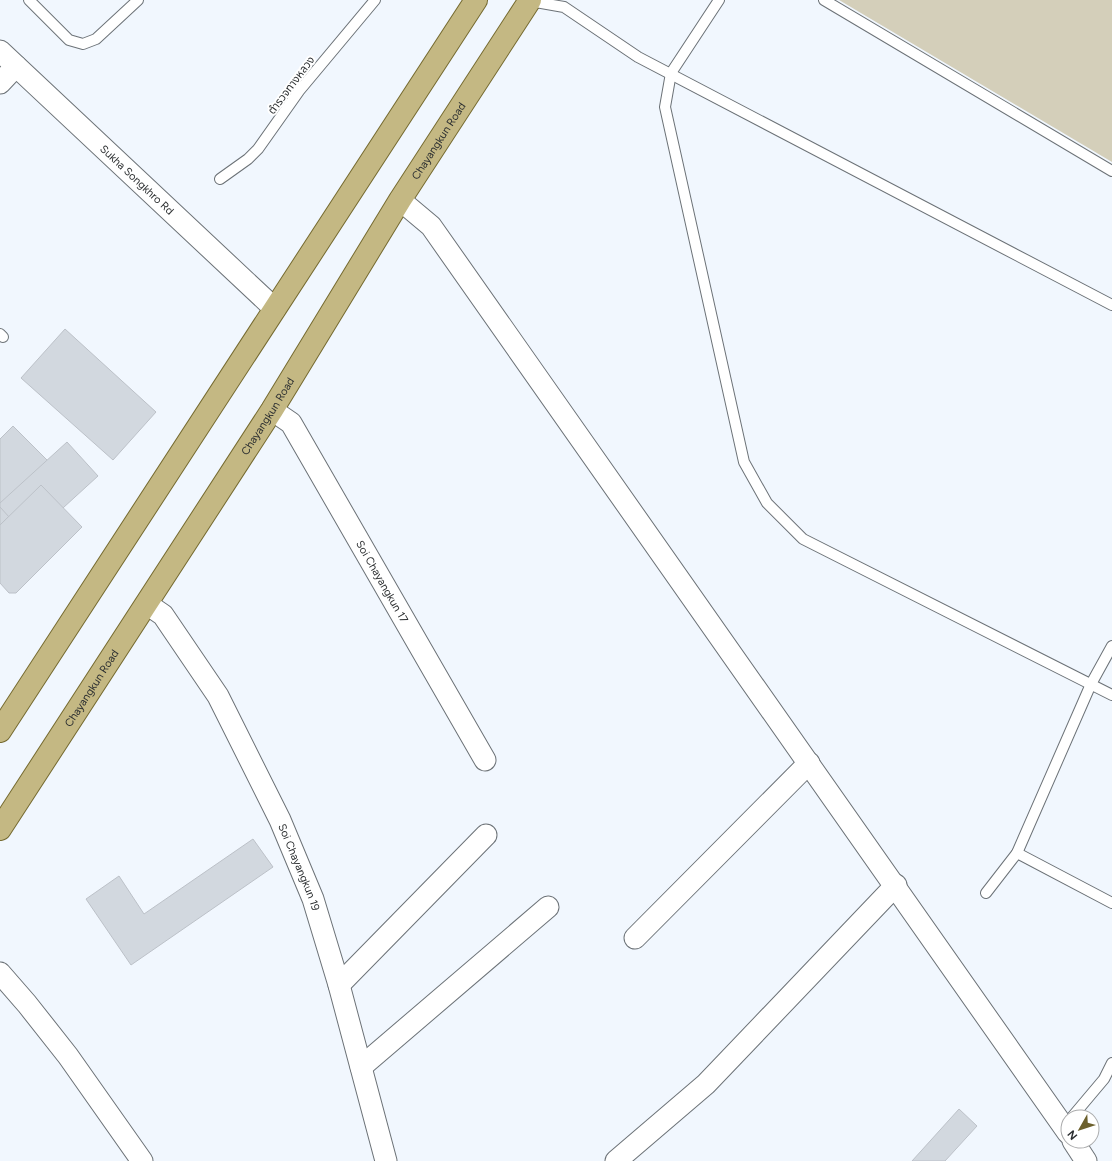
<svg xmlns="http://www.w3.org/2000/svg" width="1112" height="1161" viewBox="0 0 1112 1161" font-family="Figtree,'Noto Sans Thai',sans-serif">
	<rect width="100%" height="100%" fill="#f1f7fe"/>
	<path fill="#d4cfba" d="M839 0H1112V162Z"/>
	<g fill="#d2d8df" stroke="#bcc1c8">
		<path d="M65 329 156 412 113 460 21 378Z"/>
		<path d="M13 426 56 469 0 525V439Z"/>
		<path d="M67 442 98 476 29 539 0 507V503Z"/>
		<path d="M41 485 82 527 16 593H9L0 583V525Z"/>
		<path d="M253 839 273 867 131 965 86 899 119 876 144 914Z"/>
		<path d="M959 1109 977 1126 945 1161H912Z"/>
	</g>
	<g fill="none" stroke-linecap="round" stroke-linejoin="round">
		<defs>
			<g id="service">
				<path d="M29 0 69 40 83 44 96 39 138 0"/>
				<path d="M719 0 671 73 665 107 744 462 767 503 803 539 1112 695"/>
				<path d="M824 0 1112 171"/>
				<path d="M530 1 564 7 638 57 1112 305"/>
				<path d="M220 179 248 159 258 149 299 91 375 0"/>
				<path d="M0 334 3 337"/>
				<path d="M1017 853 1112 903"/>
				<path d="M986 893 1017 853 1091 684 1112 646"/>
				<path d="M1072 1117 1104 1079 1112 1063"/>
			</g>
			<g id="minor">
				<path id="s1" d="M0 51 275 309"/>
				<path d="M0 83 16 66"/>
				<path d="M400 200 431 226 1068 1133"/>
				<path id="s2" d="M272 410 291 423 485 760"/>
				<path id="s3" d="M147 604 163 615 218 696 280 820 313 899 339 985 386 1161"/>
				<path d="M635 938 809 763"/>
				<path d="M0 973 27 1004 68 1056 142 1161"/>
				<path d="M339 985 486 835"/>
				<path d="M361 1067 548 907"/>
				<path d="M1073 1141 1086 1161"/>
				<path d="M616 1161 706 1084 896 885"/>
			</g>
			<g id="primary">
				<path d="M0 731 476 0"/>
				<path id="s4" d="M0 829 272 410 400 200 530 0"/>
			</g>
		</defs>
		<use href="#service" stroke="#6c7277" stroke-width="12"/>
		<use href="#minor" stroke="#6c7277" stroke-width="23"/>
		<use href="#primary" stroke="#756a30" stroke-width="24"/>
		<use href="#service" stroke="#fff" stroke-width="10"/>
		<use href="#minor" stroke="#fff" stroke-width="21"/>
		<use href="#primary" stroke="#c4b883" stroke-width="22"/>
	</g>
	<g text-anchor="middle" stroke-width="4" stroke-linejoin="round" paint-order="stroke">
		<g font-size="11" fill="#2c2f31" stroke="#fff">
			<text transform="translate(291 85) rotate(-53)" y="4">ตำรวจทางหลวง</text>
			<text dy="4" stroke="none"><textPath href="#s4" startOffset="816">Chayangkun Road</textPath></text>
			<text dy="4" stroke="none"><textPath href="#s1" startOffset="188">Sukha Songkhro Rd</textPath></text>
			<text dy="4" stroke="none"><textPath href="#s4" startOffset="492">Chayangkun Road</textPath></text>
			<text dy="4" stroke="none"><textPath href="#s2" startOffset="206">Soi Chayangkun 17</textPath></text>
			<text dy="4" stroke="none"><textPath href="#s4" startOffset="168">Chayangkun Road</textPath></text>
			<text dy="4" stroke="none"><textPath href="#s3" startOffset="307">Soi Chayangkun 19</textPath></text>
		</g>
	</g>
	<g transform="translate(1080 1129) rotate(231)"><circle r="19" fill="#ffffff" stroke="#abacad"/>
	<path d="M0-3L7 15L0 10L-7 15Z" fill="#6c602d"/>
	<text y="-6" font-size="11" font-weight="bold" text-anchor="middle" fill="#2c2f31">N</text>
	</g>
</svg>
